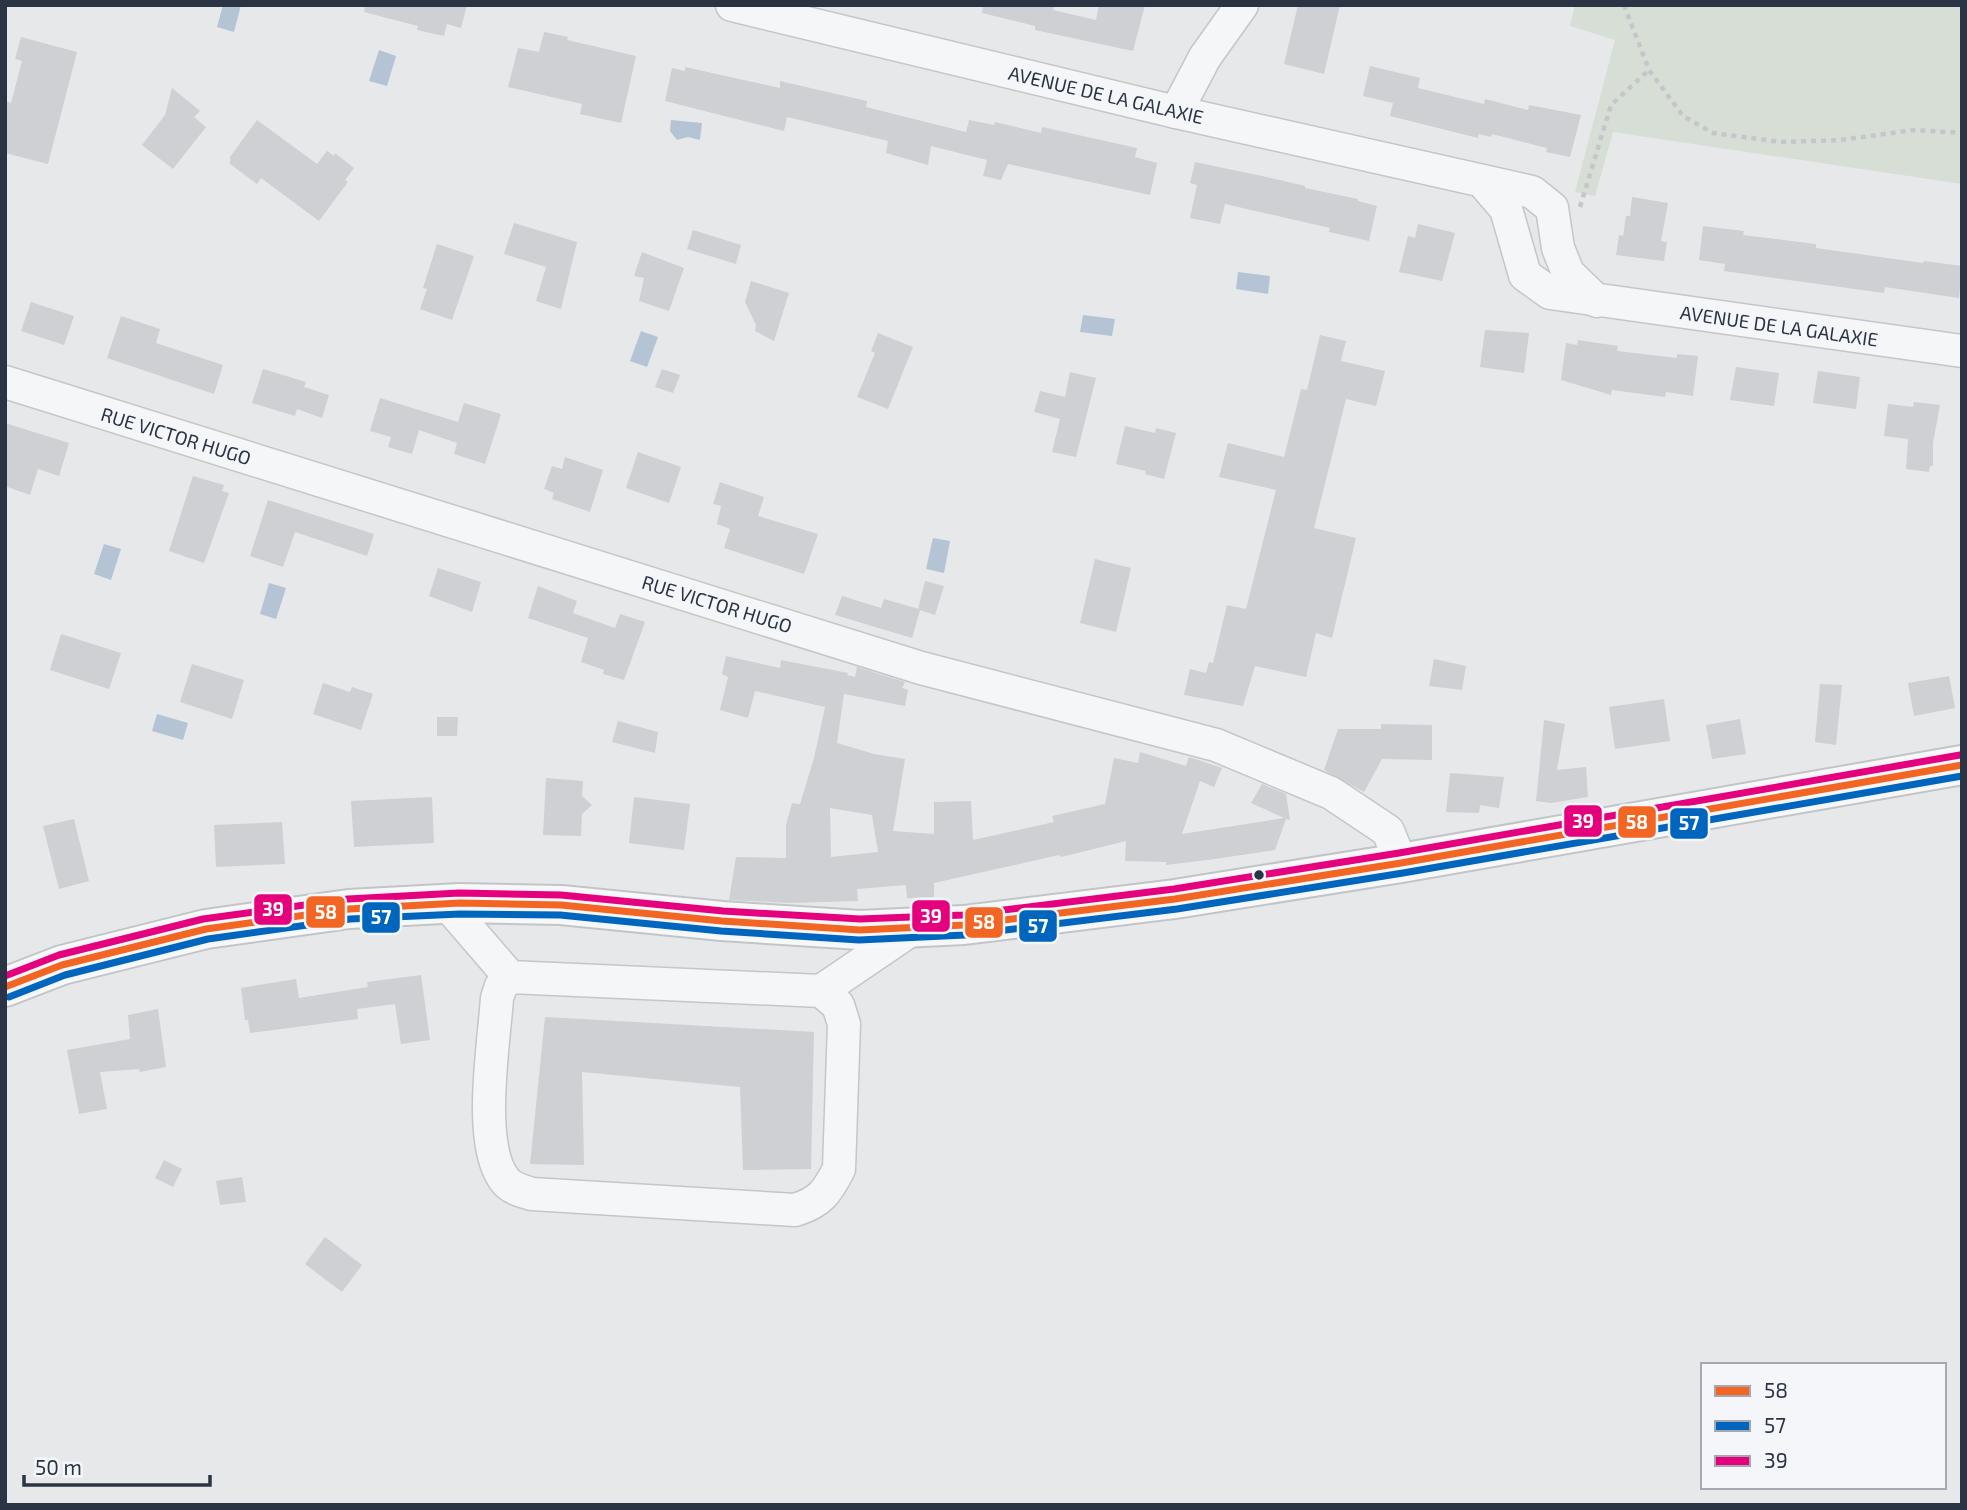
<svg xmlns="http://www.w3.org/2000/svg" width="1967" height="1510" viewBox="0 0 1967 1510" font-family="'Exo 2',sans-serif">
	<rect width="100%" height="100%" fill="#e6e8ea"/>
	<path fill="#d6ded6" d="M1575 5H1962V184L1613 132 1595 196 1575 192 1615 40 1570 26Z"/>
	<g fill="#b4c4d5">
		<path d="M223 5H241L234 32 217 27Z"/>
		<path d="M379 50 396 56 387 86 369 81Z"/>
		<path d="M671 120 702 123 700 140 688 137 677 140 670 131Z"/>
		<path d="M1238 272 1270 276 1268 294 1236 289Z"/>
		<path d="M1083 315 1115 319 1112 336 1080 332Z"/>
		<path d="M641 331 658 337 647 367 630 361Z"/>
		<path d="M933 538 950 541 944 573 926 569Z"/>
		<path d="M104 544 121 549 111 580 94 574Z"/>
		<path d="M269 583 286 588 276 619 260 614Z"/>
		<path d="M157 714 188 723 183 740 152 731Z"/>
	</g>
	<g fill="#ced0d3" fill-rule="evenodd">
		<path d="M365 5H467L461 28 447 24 444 36 417 30 418 26 364 12Z"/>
		<path d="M983 5H1055L1053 10 1096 20 1099 5H1145L1133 51 1035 30V26L982 13Z"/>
		<path d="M1298 5H1340L1324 74 1284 64Z"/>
		<path d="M544 32 568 37 567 40 636 56 621 123 580 114 582 104 508 87 518 48 539 52Z"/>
		<path d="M21 37 77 52 48 164 5 153V101L11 103 22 61 15 59Z"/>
		<path d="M1370 66 1420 78 1418 88 1484 104 1485 99 1528 110 1529 105 1581 115 1570 157 1546 152 1547 148 1492 134 1491 137 1479 134 1478 138 1390 116 1393 103 1363 96Z"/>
		<path d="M685 67 780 88V81L832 93 867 101 866 107 966 132 969 120 994 125 995 122 1041 133 1042 127 1137 148 1135 157 1157 163 1150 195 1008 164 1001 180 983 176 987 160 931 146 928 165 886 153 888 141 787 117 784 131 665 101 672 68 685 71Z"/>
		<path d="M172 88 200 111 194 117 206 127 173 169 142 145 165 115Z"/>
		<path d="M257 120 317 164 327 151 334 156 335 153 354 168 345 180 348 182 319 221 261 178 257 184 230 164V157Z"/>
		<path d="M1195 162 1262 176 1305 186V188L1358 199V201L1377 206 1369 241 1329 232 1330 228 1225 204 1220 224 1190 218 1197 185 1190 183Z"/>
		<path d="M1632 197 1668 203 1661 241 1667 242 1664 261 1616 255 1619 235 1623 236 1626 216H1630Z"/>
		<path d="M514 223 577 242 561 309 536 301 546 267 504 254Z"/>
		<path d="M1418 224 1455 233 1442 281 1399 272 1408 236 1415 238Z"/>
		<path d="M1703 226 1744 231 1743 235 1816 244V248L1923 263 1924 261 1962 266 1959 298 1885 287 1884 293 1724 271 1725 264 1699 260Z"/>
		<path d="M693 230 741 245 736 264 687 249Z"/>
		<path d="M437 244 474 256 452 320 420 309 427 289 423 288Z"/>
		<path d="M642 252 684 268 669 311 639 301 644 278 634 276Z"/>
		<path d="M751 281 789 293 774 341 755 331 756 325 745 302Z"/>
		<path d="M31 302 74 316 64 345 21 331Z"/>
		<path d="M121 316 160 329 156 343 223 365 214 394 107 358Z"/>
		<path d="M1485 330 1529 333 1524 373 1480 367Z"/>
		<path d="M878 333 913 347 888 409 857 397 875 353 871 351Z"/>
		<path d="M1320 335 1346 341 1341 361 1385 371 1376 406 1346 399 1314 528 1356 538 1332 638 1316 633 1306 677 1255 666 1243 706 1184 695 1190 669 1206 673 1209 662 1213 663 1227 605 1246 609 1276 490 1219 477 1228 443 1284 457 1301 389 1307 390Z"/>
		<path d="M1578 340 1618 346 1617 351 1677 358V354L1698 356 1693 396 1666 392 1665 397 1612 390 1611 395 1561 380 1566 343 1577 345Z"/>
		<path d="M1736 367 1779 373 1774 406 1730 400Z"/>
		<path d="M263 369 306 382 304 387 329 395 322 418 297 409 295 416 252 403Z"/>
		<path d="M662 369 680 375 673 393 655 387Z"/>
		<path d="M1818 371 1860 377 1856 409 1813 403Z"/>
		<path d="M1070 372 1096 378 1076 457 1052 452 1060 419 1034 412 1040 391 1065 397Z"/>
		<path d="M380 398 458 422 464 403 501 414 485 464 454 454 457 443 419 430 412 454 388 447 391 437 370 431Z"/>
		<path d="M1914 402 1940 405 1933 443V466H1930L1929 472 1906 469 1908 439 1884 436 1888 404 1913 407Z"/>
		<path d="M5 423 69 443 59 476 38 469 30 495 5 486Z"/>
		<path d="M1125 426 1155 433 1156 428 1176 433 1164 479 1145 474 1146 471 1116 464Z"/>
		<path d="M638 452 681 467 669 503 626 488Z"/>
		<path d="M565 457 603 470 590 512 552 499 554 493 544 489 552 466 562 469Z"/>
		<path d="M193 476 224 485 222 491 229 493 204 563 169 551Z"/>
		<path d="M720 482 764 497 758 516 818 534 804 574 724 548 730 529 717 524 721 506 713 504Z"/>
		<path d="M268 500 374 534 367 556 295 532 283 567 250 556Z"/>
		<path d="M1095 559 1131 568 1116 632 1080 623Z"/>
		<path d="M438 568 481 582 472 612 429 596Z"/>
		<path d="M925 581 944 586 935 615 920 610 912 638 835 615 842 596 881 608 884 599 919 609H918Z"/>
		<path d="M538 586 577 601 573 613 615 628 620 614 645 622 624 680 603 674 604 670 581 662 588 638 528 618Z"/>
		<path d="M61 634 121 653 109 689 50 670Z"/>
		<path d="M726 656 780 668 781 660 848 673 847 675 855 677 857 667 905 682 902 688 908 690 905 706 844 694 837 743 874 754 905 759 893 831 934 834V802L971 801 973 840 1054 822 1052 816 1105 804 1114 758 1138 763 1140 752 1186 766 1189 757 1222 768 1214 787 1200 781 1182 834 1284 818 1251 803 1262 784 1286 794 1290 820 1286 819 1275 850 1208 860 1166 865V862L1125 861 1126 841 1061 857 1059 855 934 883V897L907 898 906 885 857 889 858 901 790 903 729 900 736 857 786 858V825L792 803 800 804 814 758 825 707 755 691 748 718 720 710 728 677 722 674ZM830 808 872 815 878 852 831 857Z"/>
		<path d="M1434 659 1466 666 1462 690 1429 686Z"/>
		<path d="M192 664 244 680 232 719 180 702Z"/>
		<path d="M1949 676 1955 708 1914 716 1908 683Z"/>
		<path d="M323 683 350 692 352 687 373 694 361 730 313 714Z"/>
		<path d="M1820 684 1842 685 1836 745 1815 742Z"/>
		<path d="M1664 699 1670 741 1615 749 1609 707Z"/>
		<path d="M437 717H458L457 736H437Z"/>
		<path d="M1740 719 1746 754 1712 759 1706 725Z"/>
		<path d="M1544 720 1565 724 1557 770 1586 767 1588 797 1551 803 1536 801Z"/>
		<path d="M618 721 658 732 655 753 612 742Z"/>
		<path d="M1381 724 1432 725V760L1382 759 1364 792 1324 770 1338 729H1381Z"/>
		<path d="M1450 773 1504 777 1499 808 1480 805 1479 813 1446 812Z"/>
		<path d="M546 778 583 781 582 796 592 805 582 814 581 836 543 835Z"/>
		<path d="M432 797 434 843 354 847 351 801Z"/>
		<path d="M634 797 690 804 684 850 629 843Z"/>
		<path d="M74 819 89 881 59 889 43 826Z"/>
		<path d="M282 822 285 864 216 867 214 825Z"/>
		<path d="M421 975 430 1040 401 1044 395 1004 357 1009 358 1019 250 1033 248 1020H245L241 988 296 979 299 998 368 987 367 982Z"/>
		<path d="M158 1009 166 1067 140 1072 139 1069 100 1072 107 1109 79 1114 67 1050 130 1039 128 1015Z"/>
		<path d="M545 1017 814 1032 811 1169 743 1170 740 1087 582 1072 584 1165 530 1164Z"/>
		<path d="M164 1160 182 1169 173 1187 155 1178Z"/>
		<path d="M242 1177 246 1202 220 1205 216 1181Z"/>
		<path d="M325 1237 362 1265 342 1292 305 1264Z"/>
	</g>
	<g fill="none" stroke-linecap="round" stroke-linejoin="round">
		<defs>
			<g id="minor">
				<path d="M732 5 1176 112 1532 192 1552 208 1558 248 1568 273 1597 301"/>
				<path d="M1176 112 1205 57 1242 5"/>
				<path d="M1482 181 1506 209 1525 275 1550 293 1962 351"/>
				<path d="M5 382 921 668 1216 745 1331 793 1388 831 1401 863"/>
				<path d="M447 904 510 977 501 986 497 998C494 1044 477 1142 504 1179 510 1188 521 1191 532 1194L795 1210C821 1202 827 1192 839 1169L844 1024 838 1005 821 991 510 977"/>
				<path d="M821 991 915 927"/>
			</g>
			<path id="major" d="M5 987 62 965 206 929 349 909 460 903 561 905 722 921 860 930 964 925 1175 899 1401 863 1962 765"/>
		</defs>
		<use href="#minor" stroke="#c4c6c8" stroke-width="35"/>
		<use href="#major" stroke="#c2c5c8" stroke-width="42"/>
		<g stroke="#c5c6ca" stroke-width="4.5" stroke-dasharray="5 5" stroke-linecap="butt">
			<path d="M1624 5 1649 70 1683 116 1713 133 1781 142 1840 140 1914 130 1962 133"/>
			<path d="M1580 207 1611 105 1649 70"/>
		</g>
		<use href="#minor" stroke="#f5f6f7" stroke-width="32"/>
		<use href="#major" stroke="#f8f8f8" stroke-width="38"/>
		<defs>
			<path id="bus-1" d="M5 987 62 965 206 929 349 909 460 903 561 905 722 921 860 930 964 925 1175 899 1401 863 1962 765"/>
			<path id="bus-2" d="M9 997 65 975 208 939 350 919 460 914 560 915 721 931 859 940 965 935 1177 909 1403 873 1962 776"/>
			<path id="bus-3" d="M5 976 59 955 203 919 348 899 459 893 561 895 723 911 860 919 963 915 1174 889 1399 853 1960 755"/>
		</defs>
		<use href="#bus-1" stroke="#f4f6f9" stroke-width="12"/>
		<use href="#bus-2" stroke="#f4f6f9" stroke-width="12"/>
		<use href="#bus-3" stroke="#f4f6f9" stroke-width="12"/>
		<use href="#bus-1" stroke="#f26522" stroke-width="7"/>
		<use href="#bus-2" stroke="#0065bd" stroke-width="7"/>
		<use href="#bus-3" stroke="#e5007d" stroke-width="7"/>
	</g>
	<circle fill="#2b3445" stroke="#f4f6f9" stroke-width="2.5" cx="1259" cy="875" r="6"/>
	<g text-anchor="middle" stroke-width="6" stroke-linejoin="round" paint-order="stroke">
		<g font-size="19" fill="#2b3445" stroke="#f4f6f9">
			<text transform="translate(1106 95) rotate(13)" y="7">AVENUE DE LA GALAXIE</text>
			<text transform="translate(1779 326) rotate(8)" y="7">AVENUE DE LA GALAXIE</text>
			<text transform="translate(176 436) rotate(17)" y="7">RUE VICTOR HUGO</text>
			<text transform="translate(717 604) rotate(17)" y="7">RUE VICTOR HUGO</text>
		</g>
	</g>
	<g stroke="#f4f6f9" stroke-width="2.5">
		<rect x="1563" y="804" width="40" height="34" rx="7" fill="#e5007d"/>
		<rect x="1617" y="805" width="40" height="34" rx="7" fill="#f26522"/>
		<rect x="1669" y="807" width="40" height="33" rx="7" fill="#0065bd"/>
		<rect x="253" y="893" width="40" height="33" rx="7" fill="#e5007d"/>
		<rect x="305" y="895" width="41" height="34" rx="7" fill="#f26522"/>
		<rect x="911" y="899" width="40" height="34" rx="7" fill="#e5007d"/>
		<rect x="361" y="901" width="40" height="33" rx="7" fill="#0065bd"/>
		<rect x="964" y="906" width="40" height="33" rx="7" fill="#f26522"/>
		<rect x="1018" y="909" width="40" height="34" rx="7" fill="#0065bd"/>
	</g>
	<g font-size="19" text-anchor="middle" font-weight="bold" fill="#fff">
		<text x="1583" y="828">39</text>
		<text x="1637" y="829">58</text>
		<text x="1689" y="830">57</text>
		<text x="273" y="916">39</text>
		<text x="326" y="919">58</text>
		<text x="931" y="923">39</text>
		<text x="381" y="924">57</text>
		<text x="984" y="929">58</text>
		<text x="1038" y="933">57</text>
	</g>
	<rect width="1967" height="1510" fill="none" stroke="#2b3445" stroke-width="14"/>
	<rect x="1701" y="1363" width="245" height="126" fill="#f4f6f9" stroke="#a4a8b1" stroke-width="2"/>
	<rect x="1715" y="1386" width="35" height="10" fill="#f26522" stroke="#a4a8b1" stroke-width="2"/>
	<text x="1764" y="1398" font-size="21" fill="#2b3445">58</text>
	<rect x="1715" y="1421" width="35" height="10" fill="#0065bd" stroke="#a4a8b1" stroke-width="2"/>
	<text x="1764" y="1433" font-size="21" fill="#2b3445">57</text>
	<rect x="1715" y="1456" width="35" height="10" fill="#e5007d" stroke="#a4a8b1" stroke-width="2"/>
	<text x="1764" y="1468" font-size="21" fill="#2b3445">39</text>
	<path d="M24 1475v10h186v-10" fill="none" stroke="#2b3445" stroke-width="3.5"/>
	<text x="35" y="1475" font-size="21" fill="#2b3445" stroke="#f4f6f9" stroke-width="5" paint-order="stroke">50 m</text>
</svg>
